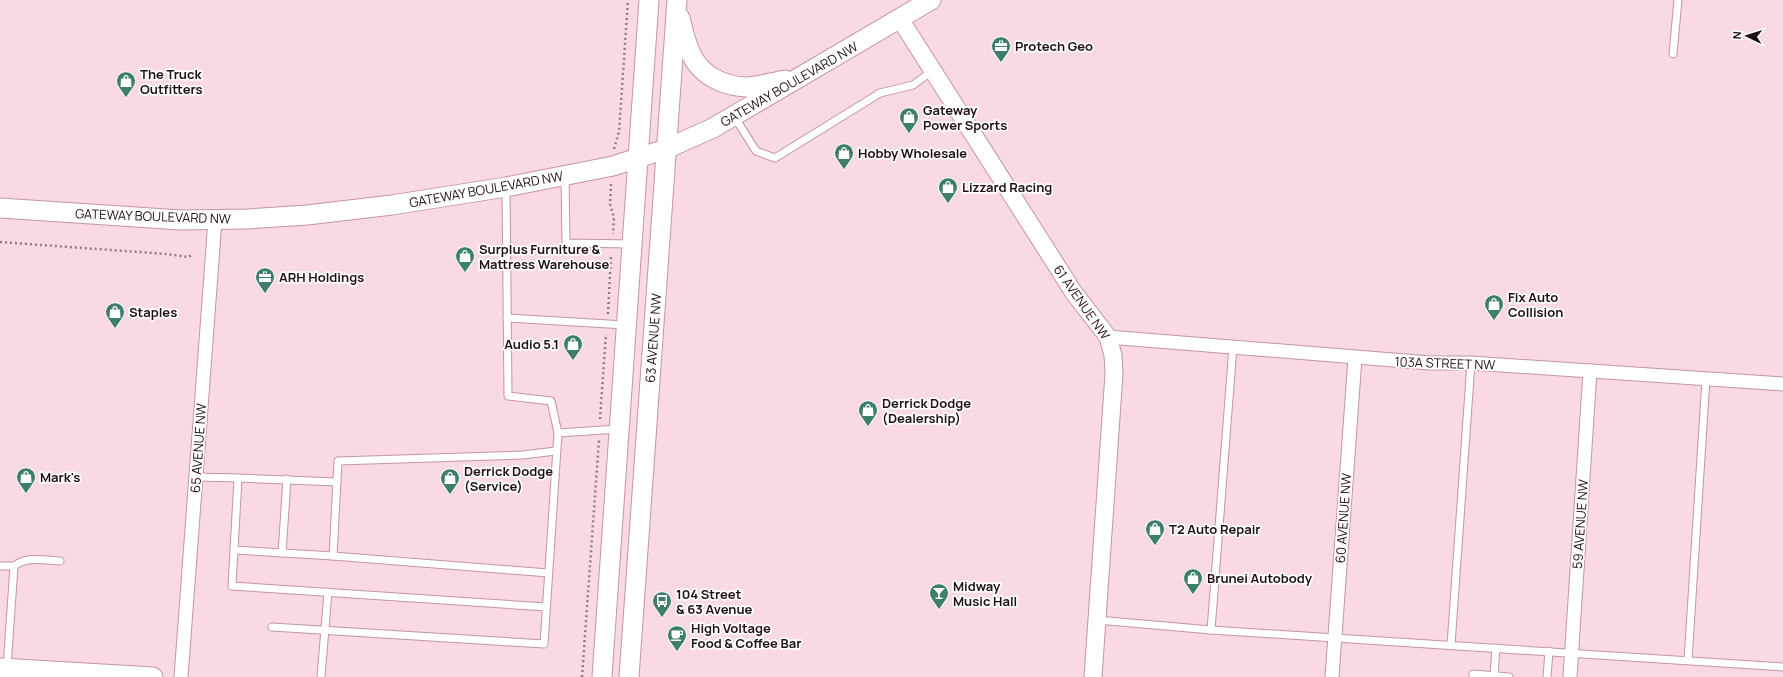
<svg xmlns="http://www.w3.org/2000/svg" width="1783" height="677" viewBox="0 0 1783 677" font-family="Manrope,sans-serif">
	<rect width="100%" height="100%" fill="#f9d9e4"/>
	<g fill="none" stroke-linecap="round" stroke-linejoin="round">
		<defs>
			<g id="service">
				<path d="M1673 54 1678 0"/>
				<path d="M734 116 756 151 775 158 880 93 913 85 932 71"/>
				<path d="M565 176 566 243 632 244"/>
				<path d="M506 188 508 396 551 401 558 433"/>
				<path d="M507 318 625 325"/>
				<path d="M196 477 238 478"/>
				<path d="M337 482 238 478 234 550 333 556 548 573"/>
				<path d="M234 550 232 586 546 607"/>
				<path d="M282 553 287 479"/>
				<path d="M333 556 338 461 522 455 556 451"/>
				<path d="M0 566H14L7 668"/>
				<path d="M14 566C28 556 43 560 60 561"/>
				<path d="M1097 620 1211 630 1783 667"/>
				<path d="M272 627 544 644 558 433 618 429"/>
				<path d="M1211 630 1233 347"/>
				<path d="M1451 645 1471 363"/>
				<path d="M1688 660 1706 379"/>
				<path d="M1494 676 1496 648"/>
				<path d="M321 677 328 592"/>
				<path d="M1473 677V674L1509 677"/>
				<path d="M1547 677 1549 651"/>
			</g>
			<g id="minor">
				<path d="M1108 337 1430 363H1471L1783 384"/>
				<path d="M181 677 215 220"/>
				<path d="M1332 677 1355 358"/>
				<path d="M1570 677 1590 371"/>
			</g>
			<path id="tertiary" d="M900 19 1074 293 1108 337 1113 355 1114 374 1093 677"/>
			<g id="secondary">
				<path d="M680 18C683 30 686 44 692 56 702 76 724 86 746 87 758 87 773 82 785 80"/>
				<path d="M0 208 181 220 248 219 307 215 392 205 506 187 613 166 666 149 713 128 931 0"/>
				<path d="M0 668 153 677"/>
				<path d="M602 677 649 0"/>
				<path d="M629 677 677 0"/>
			</g>
		</defs>
		<use href="#service" stroke="#c594a7" stroke-width="9"/>
		<use href="#minor" stroke="#c594a7" stroke-width="15"/>
		<use href="#tertiary" stroke="#c594a7" stroke-width="19"/>
		<use href="#secondary" stroke="#c594a7" stroke-width="21"/>
		<g stroke="#947a84" stroke-width="2.5" stroke-dasharray="2 3" stroke-linecap="butt">
			<path d="M614 149 619 132 628 0"/>
			<path d="M611 184 610 204 614 218 613 234"/>
			<path d="M0 242 166 254 189 257 192 254"/>
			<path d="M608 314 611 255"/>
			<path d="M600 419 606 334"/>
			<path d="M582 677 599 440"/>
		</g>
		<use href="#service" stroke="#fff" stroke-width="7"/>
		<use href="#minor" stroke="#fff" stroke-width="13"/>
		<use href="#tertiary" stroke="#fff" stroke-width="17"/>
		<use href="#secondary" stroke="#fff" stroke-width="19"/>
	</g>
	<defs>
		<symbol id="office-pin" viewBox="-11 -11 22 30"><path d="M0 17L-7.5 6A9.5 9.5 0 1 1 7.5 6Z" fill="#3e7e6d" stroke="#fff"/><path d="M-6-3h4V-5.5h4V-3h4V5H-6ZM-1-4.5V-3h2v-1.5ZM-6 0V1H6V0Z" fill="#fff"/></symbol>
		<symbol id="shop-pin" viewBox="-11 -11 22 30"><path d="M0 17L-7.5 6A9.5 9.5 0 1 1 7.5 6Z" fill="#3e7e6d" stroke="#fff"/><path d="M-5-2.5h2.3a2.7 3.5 0 0 1 5.4 0H5L5.5 6h-11ZM-1.5-2.5h3a1.5 2.3 0 0 0-3 0Z" fill="#fff"/></symbol>
		<symbol id="bar-pin" viewBox="-11 -11 22 30"><path d="M0 17L-7.5 6A9.5 9.5 0 1 1 7.5 6Z" fill="#3e7e6d" stroke="#fff"/><path d="M-6-5H6L.8 .8V4.5H3.5V6h-7V4.5H-.8V.8Z" fill="#fff"/></symbol>
		<symbol id="bus-pin" viewBox="-11 -11 22 30"><path d="M0 17L-7.5 6A9.5 9.5 0 1 1 7.5 6Z" fill="#3e7e6d" stroke="#fff"/><path d="M-5-6H5V4H4V6H2V4H-2V6H-4V4H-5ZM-3.5-4V0h7V-4ZM-3.5 1.2v1.5H-2V1.2ZM2 1.2v1.5H3.5V1.2Z" fill="#fff"/></symbol>
		<symbol id="cafe-pin" viewBox="-11 -11 22 30"><path d="M0 17L-7.5 6A9.5 9.5 0 1 1 7.5 6Z" fill="#3e7e6d" stroke="#fff"/><path d="M-5.5-4.5H6V0H3Q3 3.5 0 3.5H-2.5Q-5.5 3.5-5.5 0ZM3-3.2v2h1.7v-2ZM-6 4.5H4V6H-6Z" fill="#fff"/></symbol>
	</defs>
	<g fill-rule="evenodd">
		<use href="#office-pin" x="990" y="35" width="22" height="30"/>
		<use href="#shop-pin" x="115" y="70" width="22" height="30"/>
		<use href="#shop-pin" x="898" y="106" width="22" height="30"/>
		<use href="#shop-pin" x="833" y="142" width="22" height="30"/>
		<use href="#shop-pin" x="937" y="176" width="22" height="30"/>
		<use href="#shop-pin" x="454" y="245" width="22" height="30"/>
		<use href="#office-pin" x="254" y="266" width="22" height="30"/>
		<use href="#shop-pin" x="1483" y="293" width="22" height="30"/>
		<use href="#shop-pin" x="104" y="301" width="22" height="30"/>
		<use href="#shop-pin" x="562" y="333" width="22" height="30"/>
		<use href="#shop-pin" x="857" y="399" width="22" height="30"/>
		<use href="#shop-pin" x="15" y="466" width="22" height="30"/>
		<use href="#shop-pin" x="439" y="467" width="22" height="30"/>
		<use href="#shop-pin" x="1144" y="518" width="22" height="30"/>
		<use href="#shop-pin" x="1182" y="567" width="22" height="30"/>
		<use href="#bar-pin" x="928" y="582" width="22" height="30"/>
		<use href="#bus-pin" x="651" y="590" width="22" height="30"/>
		<use href="#cafe-pin" x="666" y="624" width="22" height="30"/>
	</g>
	<g text-anchor="middle" stroke-width="3.5" stroke-linejoin="round" paint-order="stroke">
		<g font-size="13" font-weight="bold" fill="#210f17" stroke="#fff" text-anchor="start">
			<text x="1015" y="51">Protech Geo</text>
			<text x="140" y="79">The Truck<tspan x="140" dy="15">Outfitters</tspan></text>
			<text x="923" y="115">Gateway<tspan x="923" dy="15">Power Sports</tspan></text>
			<text x="858" y="158">Hobby Wholesale</text>
			<text x="962" y="192">Lizzard Racing</text>
			<text x="479" y="254">Surplus Furniture &amp;<tspan x="479" dy="15">Mattress Warehouse</tspan></text>
			<text x="279" y="282">ARH Holdings</text>
			<text x="1508" y="302">Fix Auto<tspan x="1508" dy="15">Collision</tspan></text>
			<text x="129" y="317">Staples</text>
			<text x="559" y="349" text-anchor="end">Audio 5.1</text>
			<text x="882" y="408">Derrick Dodge<tspan x="882" dy="15">(Dealership)</tspan></text>
			<text x="464" y="476">Derrick Dodge<tspan x="464" dy="15">(Service)</tspan></text>
			<text x="40" y="482">Mark's</text>
			<text x="1169" y="534">T2 Auto Repair</text>
			<text x="1207" y="583">Brunei Autobody</text>
			<text x="953" y="591">Midway<tspan x="953" dy="15">Music Hall</tspan></text>
			<text x="676" y="599">104 Street<tspan x="676" dy="15">&amp; 63 Avenue</tspan></text>
			<text x="691" y="633">High Voltage<tspan x="691" dy="15">Food &amp; Coffee Bar</tspan></text>
		</g>
		<g font-size="13" fill="#210f17" stroke="#fff">
			<text transform="translate(789 84) rotate(-30)" y="5">GATEWAY BOULEVARD NW</text>
			<text transform="translate(486 189) rotate(-10)" y="5">GATEWAY BOULEVARD NW</text>
			<text transform="translate(153 216) rotate(2)" y="5">GATEWAY BOULEVARD NW</text>
			<text transform="translate(1082 302) rotate(55)" y="5">61 AVENUE NW</text>
			<text transform="translate(653 338) rotate(-86)" y="5">63 AVENUE NW</text>
			<text transform="translate(1445 363) rotate(2)" y="5">103A STREET NW</text>
			<text transform="translate(198 448) rotate(-86)" y="5">65 AVENUE NW</text>
			<text transform="translate(1343 518) rotate(-86)" y="5">60 AVENUE NW</text>
			<text transform="translate(1580 524) rotate(-86)" y="5">59 AVENUE NW</text>
		</g>
	</g>
	<g transform="translate(1747 36) rotate(274)" stroke="#ffffff" stroke-width="3" paint-order="stroke">
	<path d="M0-3L7 15L0 10L-7 15Z" fill="#210f17"/>
	<text y="-6" font-size="11" font-weight="bold" text-anchor="middle" fill="#210f17">N</text>
	</g>
</svg>
